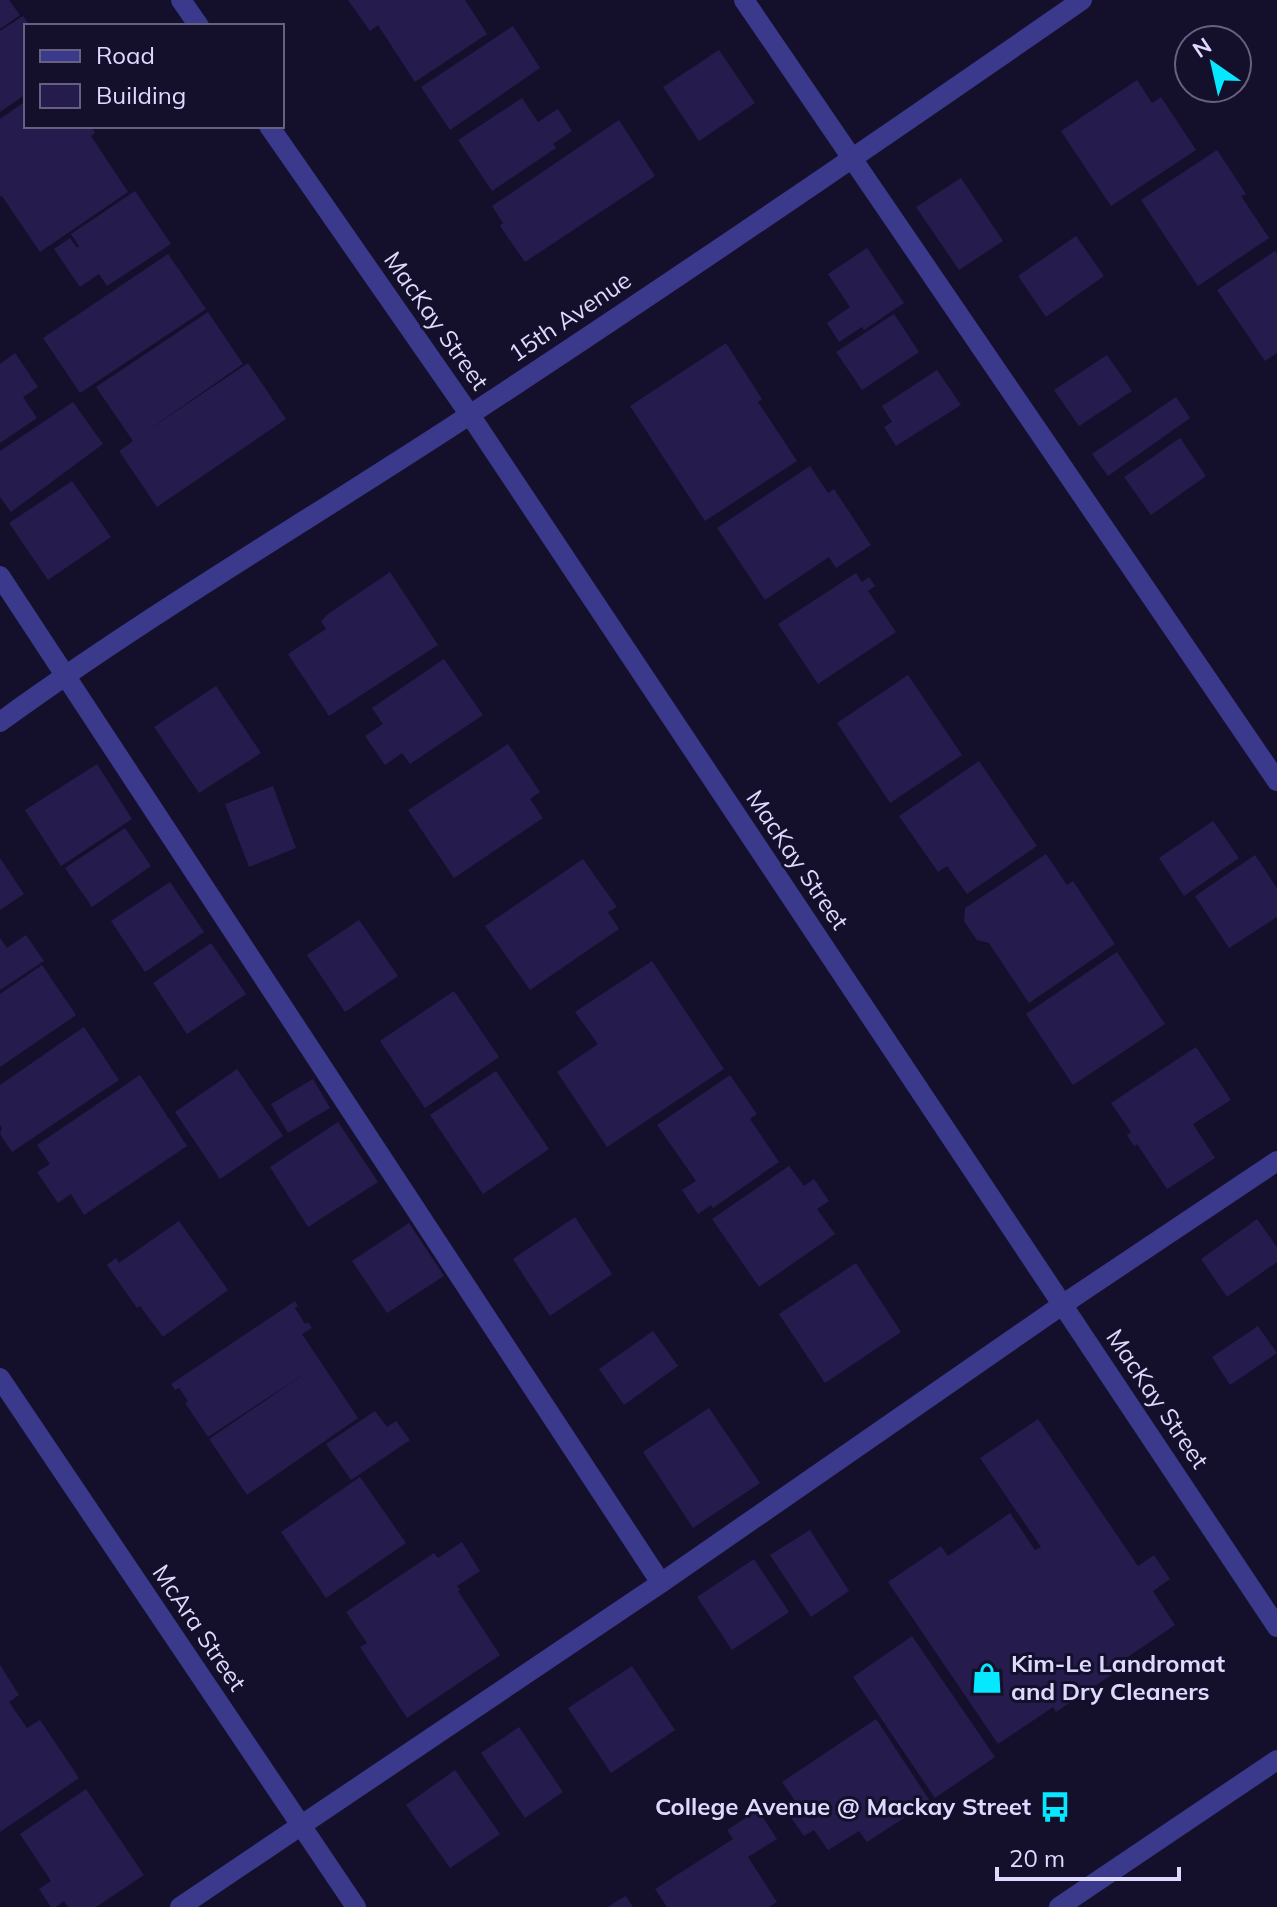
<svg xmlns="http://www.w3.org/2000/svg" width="1277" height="1907" viewBox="0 0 1277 1907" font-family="Mulish,sans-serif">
	<rect width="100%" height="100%" fill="#14102b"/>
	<g fill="#251b4d">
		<path d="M0 0H9L20 15 0 29Z"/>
		<path d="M348 0H465L487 34 415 82 378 25 370 31Z"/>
		<path d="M23 16 30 26H26V94L0 112V31Z"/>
		<path d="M513 26 540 68 450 130 421 87Z"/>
		<path d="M719 50 755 103 699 141 663 87Z"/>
		<path d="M1137 80 1152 103 1161 97 1196 150 1111 206 1061 131Z"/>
		<path d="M522 98 538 122 558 109 572 131 553 144 556 148 492 191 458 140Z"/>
		<path d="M26 101V126H97L93 129 95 133 91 136 128 192 40 252 2 196 0 197V119Z"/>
		<path d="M619 120 655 176 525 262 500 226 503 223 492 206Z"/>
		<path d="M1217 150 1246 194 1241 196 1269 238 1198 286 1141 200Z"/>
		<path d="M961 178 1003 241 959 270 916 207Z"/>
		<path d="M135 191 171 244 107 286 99 274 80 287 54 249 70 238 77 248 79 246 71 234Z"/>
		<path d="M1076 236 1104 276 1046 317 1018 276Z"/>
		<path d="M867 248 904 303 864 330 862 327 839 342 827 323 850 307 828 274Z"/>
		<path d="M1275 251 1277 254V353L1265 361 1217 290Z"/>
		<path d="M168 254 206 309 80 393 43 338Z"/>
		<path d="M208 312 243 364 147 431 248 363 286 419 157 507 119 451 133 441 96 387Z"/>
		<path d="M894 314 919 352 862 390 836 352Z"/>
		<path d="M726 343 762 399 758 402 797 461 705 521 630 406Z"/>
		<path d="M15 353 38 387 23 397 37 418 0 443V364Z"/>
		<path d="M1107 355 1132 391 1079 426 1054 390Z"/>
		<path d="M937 370 961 405 896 446 884 427 892 422 882 406Z"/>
		<path d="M1176 397 1190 418 1108 476 1092 454Z"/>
		<path d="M73 402 103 444 11 512 0 497V451Z"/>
		<path d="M1180 438 1206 476 1151 515 1124 477Z"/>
		<path d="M810 466 828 493 834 489 871 545 836 568 829 557 765 600 717 528Z"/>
		<path d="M72 481 111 537 48 580 9 523Z"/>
		<path d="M390 572 438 645 329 716 288 654 326 629 321 621 328 614Z"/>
		<path d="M856 573 862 582 869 577 875 586 868 591 896 632 818 684 778 624Z"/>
		<path d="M444 659 483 715 410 764 402 753 385 765 365 736 383 724 372 708Z"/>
		<path d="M908 675 962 755 890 803 837 723Z"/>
		<path d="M216 686 261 753 199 793 154 727Z"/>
		<path d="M508 744 540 792 530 799 543 818 454 878 408 810Z"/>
		<path d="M979 761 1037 846 967 894 947 866 938 872 899 816Z"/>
		<path d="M97 764 132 819 61 866 25 810Z"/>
		<path d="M273 786 296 848 249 867 225 804Z"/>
		<path d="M1213 821 1239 858 1184 896 1159 858Z"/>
		<path d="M125 828 151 866 92 907 65 868Z"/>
		<path d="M1046 854 1067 885 1073 881 1115 944 1029 1003 989 943 977 940 964 921 965 908Z"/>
		<path d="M1255 855 1277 888V917L1229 948 1195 896Z"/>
		<path d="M0 858 24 894 0 910Z"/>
		<path d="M583 859 617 907 608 912 619 929 530 990 485 926Z"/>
		<path d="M170 882 204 932 145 972 111 921Z"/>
		<path d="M359 920 398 976 345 1012 307 955Z"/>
		<path d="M26 935 44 961 0 990V938L7 948Z"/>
		<path d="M211 943 246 994 187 1034 153 983Z"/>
		<path d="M1117 952 1165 1024 1073 1085 1026 1014Z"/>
		<path d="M652 961 724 1069 607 1147 557 1072 598 1044 575 1012Z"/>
		<path d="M42 965 76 1015 0 1067V994Z"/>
		<path d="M454 991 499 1057 425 1108 380 1041Z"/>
		<path d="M84 1027 119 1080 12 1152 0 1134 2 1128 0 1125V1085Z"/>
		<path d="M1196 1047 1231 1100 1193 1124 1215 1158 1167 1189 1137 1144 1134 1146 1127 1135 1131 1132 1111 1103Z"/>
		<path d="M237 1069 283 1136 220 1179 175 1112Z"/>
		<path d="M496 1071 549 1149 483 1194 430 1115Z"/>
		<path d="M140 1075 187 1146 84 1215 71 1194 58 1203 37 1172 50 1164 37 1145Z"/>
		<path d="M730 1075 757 1114 750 1119 779 1162 713 1208 711 1205 698 1214 682 1190 696 1181 657 1125Z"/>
		<path d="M313 1079 330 1108 288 1133 271 1104Z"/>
		<path d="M338 1122 378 1182 308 1227 270 1167Z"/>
		<path d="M789 1166 804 1186 814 1179 829 1201 817 1209 835 1234 759 1287 712 1219Z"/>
		<path d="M575 1217 612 1274 550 1316 513 1259Z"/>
		<path d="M1257 1219 1277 1247V1262L1227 1297 1201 1259Z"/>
		<path d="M179 1221 228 1290 163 1337 140 1306 137 1308 107 1265 116 1258 119 1263Z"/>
		<path d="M409 1223 444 1276 387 1313 352 1261Z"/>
		<path d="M856 1263 901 1332 825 1383 779 1314Z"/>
		<path d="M295 1301 298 1306 295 1308 305 1324 308 1322 312 1328 302 1334 358 1418 247 1495 209 1439 307 1372 208 1437 185 1403 188 1401 179 1388 175 1390 171 1384Z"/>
		<path d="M1258 1326 1277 1353 1230 1385 1212 1357Z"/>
		<path d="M653 1331 678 1366 624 1405 599 1369Z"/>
		<path d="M709 1408 760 1483 693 1528 643 1452Z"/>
		<path d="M375 1411 387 1427 396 1421 410 1440 351 1480 326 1444Z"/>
		<path d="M1038 1419 1138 1566 1154 1555 1170 1579 1153 1591 1175 1625 1113 1667 1116 1672 1056 1712 1053 1707 998 1744 888 1582 941 1546 948 1556 1010 1513 1035 1550 1041 1547 980 1458Z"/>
		<path d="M360 1477 406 1543 326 1598 281 1532Z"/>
		<path d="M810 1530 849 1591 811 1617 770 1555Z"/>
		<path d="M462 1542 480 1571 457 1586 460 1590 458 1591 500 1655 407 1718 360 1647 367 1643 346 1612 434 1553 438 1558Z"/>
		<path d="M754 1559 789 1612 732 1650 697 1597Z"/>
		<path d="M912 1636 995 1757 935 1798 853 1677Z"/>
		<path d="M0 1665 19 1695 9 1702 27 1728 40 1720 79 1778 0 1832Z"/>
		<path d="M632 1666 675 1730 611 1773 568 1708Z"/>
		<path d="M876 1719 930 1801 867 1842 859 1831 828 1850 814 1830 804 1836 787 1812 798 1805 782 1782Z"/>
		<path d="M519 1727 563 1792 525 1818 481 1753Z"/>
		<path d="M455 1770 500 1834 450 1868 406 1805Z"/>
		<path d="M86 1789 144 1875 96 1907H68L64 1901 56 1907H51L39 1889 51 1881 20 1834Z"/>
		<path d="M758 1810 777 1839 748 1857 777 1902 769 1907H667L655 1889 733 1839 727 1830Z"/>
		<path d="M626 1896 633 1907H608L620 1899Z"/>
	</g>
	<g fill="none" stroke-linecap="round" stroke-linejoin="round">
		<g stroke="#3b398c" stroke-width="20">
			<path d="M744 0 1277 781"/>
			<path d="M0 576 661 1583"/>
			<path d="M180 1907 661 1583 1062 1305 1277 1161"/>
		</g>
		<g stroke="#3b398c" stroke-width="20">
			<path d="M181 0 199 26"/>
			<path d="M269 126 470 415 1277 1627"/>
			<path d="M0 722C152 612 314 517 471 414 677 279 880 140 1082 0"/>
			<path d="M0 1378 356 1907"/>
		</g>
		<path stroke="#3b398c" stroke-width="20" d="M1059 1907 1277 1760"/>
	</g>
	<defs>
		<symbol id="shop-bare" viewBox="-9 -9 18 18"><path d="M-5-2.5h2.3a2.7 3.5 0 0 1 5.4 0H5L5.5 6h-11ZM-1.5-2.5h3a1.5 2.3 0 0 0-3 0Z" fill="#06e8ff" stroke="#14102b" stroke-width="2.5" paint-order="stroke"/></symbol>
		<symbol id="bus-bare" viewBox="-9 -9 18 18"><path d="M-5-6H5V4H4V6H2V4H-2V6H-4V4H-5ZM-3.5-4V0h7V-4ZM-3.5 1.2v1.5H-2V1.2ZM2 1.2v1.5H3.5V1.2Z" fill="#06e8ff" stroke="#14102b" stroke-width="2.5" paint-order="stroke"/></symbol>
	</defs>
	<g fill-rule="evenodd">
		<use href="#shop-bare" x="965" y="1656" width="44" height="44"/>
		<use href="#bus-bare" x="1033" y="1785" width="44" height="44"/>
	</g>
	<g text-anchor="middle" stroke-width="6" stroke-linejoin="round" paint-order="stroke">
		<g font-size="24" fill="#dedaff" stroke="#14102b">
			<text transform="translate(570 317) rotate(-34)" y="8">15th Avenue</text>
			<text transform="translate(436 321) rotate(55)" y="8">MacKay Street</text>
			<text transform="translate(797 860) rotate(56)" y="8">MacKay Street</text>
			<text transform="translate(1157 1399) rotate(56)" y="8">MacKay Street</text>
			<text transform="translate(199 1628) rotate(56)" y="8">McAra Street</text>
		</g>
		<g font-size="24" font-weight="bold" fill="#dedaff" stroke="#14102b" text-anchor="start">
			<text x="1011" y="1672">Kim-Le Landromat<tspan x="1011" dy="28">and Dry Cleaners</tspan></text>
			<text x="1031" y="1815" text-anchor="end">College Avenue @ Mackay Street</text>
		</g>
	</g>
	<rect x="24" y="24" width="260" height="104" fill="#14102b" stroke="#656180" stroke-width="2"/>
	<rect x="40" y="50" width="40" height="12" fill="#3b398c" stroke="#656180" stroke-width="2"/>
	<text x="96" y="64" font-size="24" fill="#dedaff">Road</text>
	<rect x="40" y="84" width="40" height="24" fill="#251b4d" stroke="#656180" stroke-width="2"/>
	<text x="96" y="104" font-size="24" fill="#dedaff">Building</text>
	<g transform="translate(1213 64) rotate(326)"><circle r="38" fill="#14102b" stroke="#656180" stroke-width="2"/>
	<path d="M0-6L14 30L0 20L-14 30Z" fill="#06e8ff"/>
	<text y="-12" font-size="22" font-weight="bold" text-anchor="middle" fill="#dedaff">N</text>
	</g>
	<path d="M997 1867v12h182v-12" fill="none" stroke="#dedaff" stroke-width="4"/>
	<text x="1009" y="1867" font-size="24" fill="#dedaff" stroke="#14102b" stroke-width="6" paint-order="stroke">20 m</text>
</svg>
